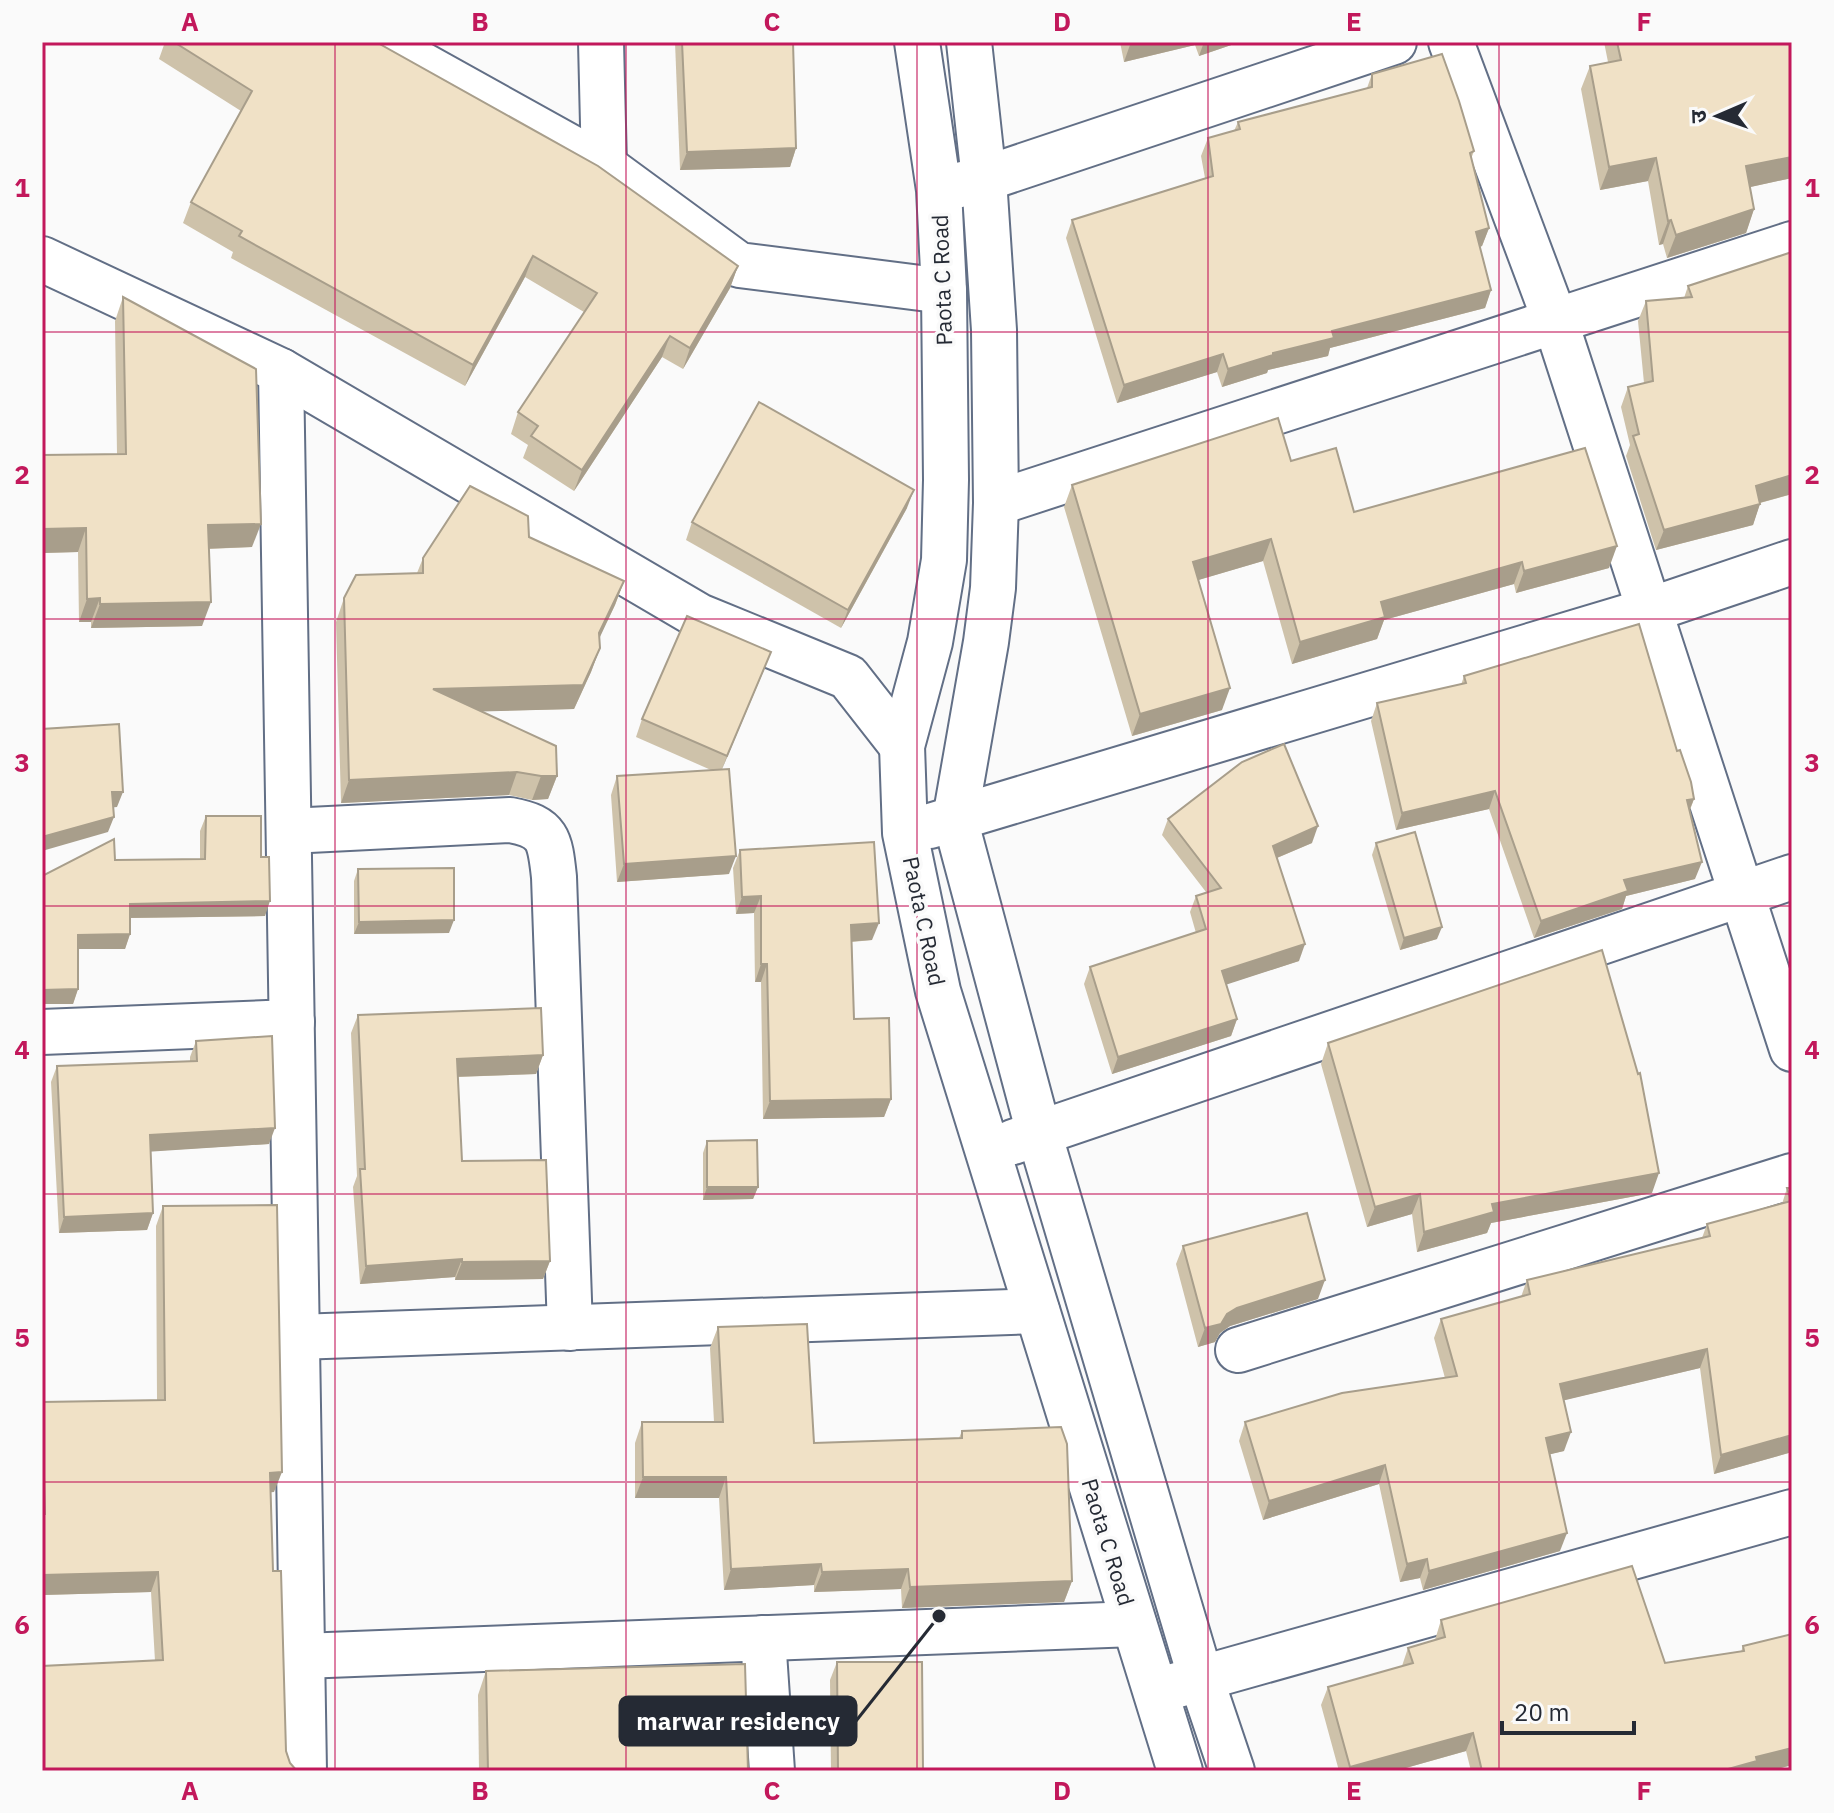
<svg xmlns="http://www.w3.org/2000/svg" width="1834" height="1813" viewBox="0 0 1834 1813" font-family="'IBM Plex Sans','Noto Sans Devanagari',sans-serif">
	<rect width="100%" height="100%" fill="#fafafa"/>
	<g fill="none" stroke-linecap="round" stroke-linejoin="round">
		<defs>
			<g id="minor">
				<path d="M381 42 604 166 739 265 944 291"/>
				<path d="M601 42 604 166"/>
				<path d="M917 42 939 190 944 291 946 480 944 560 930 642 902 746 905 833 938 991 1180 1771"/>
				<path d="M969 42 984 179 994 330 996 503 993 588 986 642 955 819 1039 1133 1201 1679 1232 1771"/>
				<path d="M1451 42 1555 320 1792 1049"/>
				<path d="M955 186 984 179 1394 42"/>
				<path d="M42 259 281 371 699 616 848 677 902 746"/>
				<path d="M281 371 304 1771"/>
				<path d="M996 503 1792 244"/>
				<path d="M930 826 1650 610 1792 562"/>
				<path d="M289 831 510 820C549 827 550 840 554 877L570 1328"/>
				<path d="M42 1032 292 1022"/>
				<path d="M1013 1142 1792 877"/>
				<path d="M297 1337 1037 1311"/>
				<path d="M1238 1350 1792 1176"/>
				<path d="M763 1638 772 1771"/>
				<path d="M302 1656 1134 1624"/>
				<path d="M1174 1686 1792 1512"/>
			</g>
		</defs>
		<use href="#minor" stroke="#626f86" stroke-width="48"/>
		<use href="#minor" stroke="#fff" stroke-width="44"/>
	</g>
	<g fill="#cec2aa">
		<path d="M165 42H376L738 266 730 288 683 369 662 357 574 491 523 458 528 445 511 434 518 412 584 312 525 277 465 386 231 258 233 252 183 223 191 202 241 111 159 59Z"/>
		<path d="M675 42H793L796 148 790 167 680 170Z"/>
		<path d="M1120 42H1240L1199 56 1195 45 1124 62Z"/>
		<path d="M1604 42H1792V178L1750 187 1754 209 1746 233 1667 258 1663 244 1659 245 1648 181 1600 190 1581 89 1590 66 1608 62Z"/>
		<path d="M1372 74 1474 151 1471 159 1489 228 1482 246 1480 247 1491 290 1485 308 1330 348 1328 356 1268 370 1267 373 1222 387 1217 372 1117 403 1066 238 1072 220 1205 178 1201 156 1208 138 1234 131 1238 122 1367 88Z"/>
		<path d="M1792 252V494L1760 503 1753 525 1656 550 1626 456 1630 445 1621 407 1628 387 1644 383 1638 321 1646 301 1684 298 1688 286Z"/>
		<path d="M123 297 252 547 209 549 202 626 91 628V622H79L78 552 42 553 117 454 115 321Z"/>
		<path d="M1291 461 1354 512 1609 568 1516 593 1514 584 1384 620 1377 639 1292 664 1263 561 1198 580 1222 710 1132 736 1064 507 1072 485Z"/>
		<path d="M907 508 841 628 686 540 692 522Z"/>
		<path d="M529 537 624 581 615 605 599 638 600 648 591 672 574 709 481 711 557 776 548 799 532 800 509 795 341 803 336 622 344 598 417 573 423 558Z"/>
		<path d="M771 652 722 769 729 874 617 882 611 795 617 776 711 770 636 737 642 719Z"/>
		<path d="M1464 676 1677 751 1694 799 1690 810 1695 879 1626 896 1622 909 1534 938 1489 809 1396 830 1371 721 1377 703 1461 685Z"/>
		<path d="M206 816 261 857 265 916 130 918V934L125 949H78V989L73 1004H42L115 860 200 859V831Z"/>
		<path d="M1168 819 1312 843 1277 858 1299 961 1226 984 1237 1019 1231 1036 1112 1074 1084 984 1090 967 1196 933 1190 912 1196 896 1206 892 1162 835Z"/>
		<path d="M1376 843 1437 939 1400 950 1372 855Z"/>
		<path d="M740 850 872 940 852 942 854 1019 891 1099 884 1117 763 1119 761 982H755L754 913 736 914 733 868Z"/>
		<path d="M358 869 449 933 354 934V881Z"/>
		<path d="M358 1015 543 1055 536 1074 458 1077 462 1161 550 1261 543 1279 455 1280V1277L360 1284 353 1187 357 1176 351 1033Z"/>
		<path d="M196 1041 269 1144 151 1151 153 1213 147 1230 59 1233 51 1082 57 1066 190 1061V1057Z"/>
		<path d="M1328 1043 1652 1193 1491 1223 1487 1233 1417 1252 1412 1214 1367 1227 1321 1064Z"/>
		<path d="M707 1141 758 1187 753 1199 703 1200V1153Z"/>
		<path d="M1787 1188H1792V1452L1714 1474 1700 1368 1564 1400V1451L1550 1454 1560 1551 1423 1590 1420 1578 1400 1582 1379 1484 1263 1520 1239 1441 1245 1422 1445 1378 1434 1338 1441 1319 1521 1297 1527 1280 1702 1238 1707 1224 1782 1204Z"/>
		<path d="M163 1206 274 1492H271L273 1571 286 1751 155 1661 151 1592 42 1595V1402L157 1400 156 1226Z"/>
		<path d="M1183 1246 1318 1299 1230 1326 1220 1333 1215 1342 1198 1347 1176 1264Z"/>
		<path d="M718 1327 814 1443 959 1438 962 1431 1072 1581 1064 1602 902 1608 901 1589 814 1592V1585L724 1590 719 1498H635V1443L642 1422H714L710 1348Z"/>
		<path d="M1441 1620 1665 1663 1741 1652 1743 1646 1792 1765 1769 1771H1471L1466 1751 1395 1771H1339L1321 1705 1328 1687 1402 1666 1408 1648 1435 1640Z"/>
		<path d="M837 1662 923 1771H831L830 1680Z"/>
		<path d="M486 1671 748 1771H479L478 1695Z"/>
	</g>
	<g fill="#a89e8b">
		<path d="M1131 42H1196L1195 45 1124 62Z"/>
		<path d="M1204 42H1240L1199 56Z"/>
		<path d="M796 148 790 167 680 170 687 152Z"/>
		<path d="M1792 157V178L1737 190 1746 166Z"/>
		<path d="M1656 158 1648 181 1600 190 1609 167Z"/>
		<path d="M1754 209 1746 233 1667 258 1676 235Z"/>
		<path d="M1671 220 1663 244 1659 245 1668 221Z"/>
		<path d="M1489 228 1482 246 1470 250 1476 232Z"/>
		<path d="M533 256 525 277 465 386 473 365Z"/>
		<path d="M738 266 730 288 683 369 690 348Z"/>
		<path d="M1491 290 1485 308 1330 348 1328 356 1268 370 1267 373 1222 387 1228 369 1273 353 1332 331Z"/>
		<path d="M670 336 662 357 574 491 582 470Z"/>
		<path d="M1223 354 1217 372 1117 403 1124 385Z"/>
		<path d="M1792 475V494L1748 506 1756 486Z"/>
		<path d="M914 490 907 508 841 628 848 610Z"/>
		<path d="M1760 504 1753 525 1656 550 1664 530Z"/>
		<path d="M261 524 252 547 199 549 208 525Z"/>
		<path d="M86 528 78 552 42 553V529Z"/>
		<path d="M1271 539 1263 561 1185 584 1193 562Z"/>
		<path d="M1617 546 1609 568 1516 593 1524 571Z"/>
		<path d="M1522 562 1514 584 1384 620 1377 639 1292 664 1300 642 1381 602Z"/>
		<path d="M624 581 615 605 591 656 599 633Z"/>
		<path d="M100 598 91 622H79L87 599Z"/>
		<path d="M211 602 202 626 91 628 100 604Z"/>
		<path d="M600 648 591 672 574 709 425 713 433 689Z"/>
		<path d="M771 652 764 670 720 774 727 756Z"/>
		<path d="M1230 688 1222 710 1132 736 1140 714Z"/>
		<path d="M517 772 509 795 341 803 349 780Z"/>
		<path d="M541 776H557L548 799 532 800Z"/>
		<path d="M1495 791 1489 809 1396 830 1402 813Z"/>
		<path d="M112 792H123L117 807 107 808Z"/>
		<path d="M1694 799 1687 816V800Z"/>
		<path d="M114 817 108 832 42 851V837Z"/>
		<path d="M1318 826 1312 843 1267 862 1273 846Z"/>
		<path d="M736 856 729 874 617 882 624 864Z"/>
		<path d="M1702 862 1695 879 1626 896 1622 909 1534 938 1541 921 1624 880Z"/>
		<path d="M761 896 754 913 736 914 742 897Z"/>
		<path d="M270 901 265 916 125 918 130 904Z"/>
		<path d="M454 920 449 933 354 934 359 922Z"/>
		<path d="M879 923 872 940 845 942 851 925Z"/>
		<path d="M1442 927 1437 939 1400 950 1404 938Z"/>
		<path d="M130 934 125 949H73L78 935Z"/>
		<path d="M1305 944 1299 961 1216 988 1222 971Z"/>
		<path d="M761 964H767L761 982H755Z"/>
		<path d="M78 989 73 1004H42V990Z"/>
		<path d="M1237 1019 1231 1036 1112 1074 1118 1057Z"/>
		<path d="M543 1055 536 1074 450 1077 457 1059Z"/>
		<path d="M891 1099 884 1117 763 1119 770 1101Z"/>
		<path d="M275 1128 269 1144 145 1152 150 1135Z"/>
		<path d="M1659 1173 1652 1193 1491 1223 1487 1233 1417 1252 1424 1232 1492 1204Z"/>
		<path d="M707 1187H758L753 1199 703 1200Z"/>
		<path d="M1420 1194 1412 1214 1367 1227 1375 1207Z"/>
		<path d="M153 1213 147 1230 59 1233 64 1217Z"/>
		<path d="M462 1259 455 1277 360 1284 366 1266Z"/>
		<path d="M550 1261 543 1279 455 1280 462 1262Z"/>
		<path d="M1325 1280 1318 1299 1230 1326 1220 1333 1215 1342 1198 1347 1205 1328 1237 1308Z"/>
		<path d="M1707 1349 1700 1368 1553 1403 1560 1384Z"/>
		<path d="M1571 1432 1564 1451 1539 1457 1546 1438Z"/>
		<path d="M1792 1435V1452L1714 1474 1721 1455Z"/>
		<path d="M1385 1465 1379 1484 1263 1520 1269 1501Z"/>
		<path d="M282 1472 274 1492 263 1493 270 1473Z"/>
		<path d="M643 1477H726L719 1498H635Z"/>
		<path d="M1567 1533 1560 1551 1423 1590 1429 1571Z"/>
		<path d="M1427 1559 1420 1578 1400 1582 1407 1564Z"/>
		<path d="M821 1564 814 1585 724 1590 731 1569Z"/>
		<path d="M908 1569 901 1589 814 1592 822 1572Z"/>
		<path d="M158 1572 151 1592 42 1595V1575Z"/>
		<path d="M1072 1581 1064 1602 902 1608 910 1587Z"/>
		<path d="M1473 1733 1466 1751 1395 1771H1348L1350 1767Z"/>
		<path d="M1792 1748V1765L1769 1771H1721L1756 1757Z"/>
	</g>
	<g fill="#f0e1c6" stroke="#a89e8b" stroke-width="2">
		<path d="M174 42H376L598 166 738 266 690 348 670 336 582 470 531 436 538 426 518 412 597 293 533 256 473 365 239 236 242 231 191 202 252 91Z"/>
		<path d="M682 42H793L796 148 687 152Z"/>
		<path d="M1617 42H1792V157L1746 166 1754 209 1676 235 1671 220 1668 221 1656 158 1609 167 1590 66 1621 60Z"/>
		<path d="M1442 54 1459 101 1474 151 1470 153 1489 228 1476 232 1491 290 1332 331 1334 338 1273 353V355L1228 369 1223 354 1124 385 1072 220 1213 176 1208 138 1240 129 1238 122 1372 87V74Z"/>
		<path d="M1792 252V475L1756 486 1760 504 1664 530 1633 436 1639 434 1628 387 1653 381 1646 301 1692 297 1688 286Z"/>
		<path d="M123 297 256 369 261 524 208 525 211 602 100 604V598L87 599 86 528 42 529V455L126 454Z"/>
		<path d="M759 402 914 490 848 610 692 522Z"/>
		<path d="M1278 418 1291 461 1336 448 1354 512 1585 448 1617 546 1524 571 1522 562 1381 602 1385 617 1300 642 1271 539 1193 562 1230 688 1140 714 1072 485Z"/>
		<path d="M470 486 528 516 529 537 624 581 599 633 600 648 583 685 433 689 556 746 557 776H541L517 772 349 780 344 598 356 575 423 573V558Z"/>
		<path d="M687 616 771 652 727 756 642 719Z"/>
		<path d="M1639 624 1677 751 1680 750 1691 782 1694 799 1687 800 1702 862 1624 880 1628 891 1541 921 1495 791 1402 813 1377 703 1466 683 1464 676Z"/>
		<path d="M119 724 123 792H112L114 817 42 837V729Z"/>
		<path d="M1284 744 1318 826 1273 846 1305 944 1222 971 1237 1019 1118 1057 1090 967 1206 929 1196 896 1221 888 1168 819 1242 762Z"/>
		<path d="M729 769 736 856 624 864 617 776Z"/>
		<path d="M206 816H261V857H269L270 901 130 904V934L78 935V989L42 990V876L114 839 115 860 205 859Z"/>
		<path d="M1415 832 1442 927 1404 938 1376 843Z"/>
		<path d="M874 842 879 923 851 925 854 1019 889 1018 891 1099 770 1101 767 964H761V896L742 897 740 850Z"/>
		<path d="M454 868V920L359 922 358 869Z"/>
		<path d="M1602 950 1638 1074 1640 1073 1659 1173 1492 1204 1494 1212 1424 1232 1420 1194 1375 1207 1328 1043Z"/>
		<path d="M541 1008 543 1055 457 1059 462 1161 546 1160 550 1261 462 1262V1259L366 1266 360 1169H365L358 1015Z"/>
		<path d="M272 1036 275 1128 150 1135 153 1213 64 1217 57 1066 197 1061 196 1041Z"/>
		<path d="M757 1140 758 1187H707V1141Z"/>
		<path d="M1787 1188H1792V1435L1721 1455 1707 1349 1560 1384 1571 1432 1546 1438 1567 1533 1429 1571 1427 1559 1407 1564 1385 1465 1269 1501 1245 1422 1342 1393 1457 1376 1441 1319 1530 1294 1527 1280 1710 1236 1707 1224 1791 1201Z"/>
		<path d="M277 1205 282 1472 270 1473 273 1571H281L286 1751 290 1763 297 1771H42V1666L163 1660 158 1572 42 1575V1514H45L42 1402 165 1400 163 1206Z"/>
		<path d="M1307 1213 1325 1280 1237 1308 1227 1314 1221 1324 1205 1328 1183 1246Z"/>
		<path d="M807 1324 814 1443 962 1438V1431L1061 1427 1067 1444 1072 1581 910 1587 908 1569 822 1572 821 1564 731 1569 726 1477H643L642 1422H723L718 1327Z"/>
		<path d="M1632 1566 1665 1663 1744 1651 1743 1646 1792 1634V1748L1756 1757 1757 1761 1721 1771H1482L1473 1733 1350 1767 1328 1687 1413 1663 1408 1648 1445 1637 1441 1620Z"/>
		<path d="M837 1662H922L923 1771H838Z"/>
		<path d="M745 1664 748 1771H488L486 1671Z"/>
	</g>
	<path fill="none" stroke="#c2185b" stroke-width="2" stroke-opacity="0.55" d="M335 42V1771M626 42V1771M917 42V1771M1208 42V1771M1499 42V1771M42 332H1792M42 619H1792M42 906H1792M42 1194H1792M42 1482H1792"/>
	<g text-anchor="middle" stroke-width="7" stroke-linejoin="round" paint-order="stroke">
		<g font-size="22" fill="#252a34" stroke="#fafafa">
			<text transform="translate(942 280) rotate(-92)" y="8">Paota C Road</text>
			<text transform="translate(924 921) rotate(78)" y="8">Paota C Road</text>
			<text transform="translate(1108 1542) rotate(73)" y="8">Paota C Road</text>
		</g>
	</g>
	<path fill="none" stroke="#252a34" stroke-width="3" d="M939 1616L856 1721"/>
	<circle fill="#252a34" stroke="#fafafa" stroke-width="3" cx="939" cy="1616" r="8"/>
	<rect fill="#252a34" stroke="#252a34" stroke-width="3" x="620" y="1697" width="236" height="48" rx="8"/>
	<g font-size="24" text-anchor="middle" font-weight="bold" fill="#fff">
		<text x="738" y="1730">marwar residency</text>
	</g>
	<rect width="1834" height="1813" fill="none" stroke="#fafafa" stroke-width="88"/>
	<g transform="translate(1718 116) rotate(268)" stroke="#fafafa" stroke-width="6" paint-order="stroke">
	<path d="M0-6L14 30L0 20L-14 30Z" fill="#252a34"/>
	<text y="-12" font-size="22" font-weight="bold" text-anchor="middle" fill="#252a34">उ</text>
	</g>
	<path d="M1502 1721v12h132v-12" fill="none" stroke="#252a34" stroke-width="4"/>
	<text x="1514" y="1721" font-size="24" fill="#252a34" stroke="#fafafa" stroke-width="6" paint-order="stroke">20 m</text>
	<rect x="44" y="44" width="1746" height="1725" fill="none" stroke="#c2185b" stroke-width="3"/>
	<g font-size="26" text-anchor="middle" font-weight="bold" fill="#c2185b">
		<text x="190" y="31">A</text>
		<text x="480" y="31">B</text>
		<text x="772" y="31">C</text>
		<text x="1062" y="31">D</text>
		<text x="1354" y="31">E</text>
		<text x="1644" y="31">F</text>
		<text x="22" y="197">1</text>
		<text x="1812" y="197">1</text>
		<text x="22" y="484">2</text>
		<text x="1812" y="484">2</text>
		<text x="22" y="772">3</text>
		<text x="1812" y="772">3</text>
		<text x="22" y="1059">4</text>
		<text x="1812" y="1059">4</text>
		<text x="22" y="1347">5</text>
		<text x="1812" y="1347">5</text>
		<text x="22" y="1634">6</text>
		<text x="1812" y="1634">6</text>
		<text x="190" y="1800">A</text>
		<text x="480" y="1800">B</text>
		<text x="772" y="1800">C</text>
		<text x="1062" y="1800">D</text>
		<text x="1354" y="1800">E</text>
		<text x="1644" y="1800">F</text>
	</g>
</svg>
